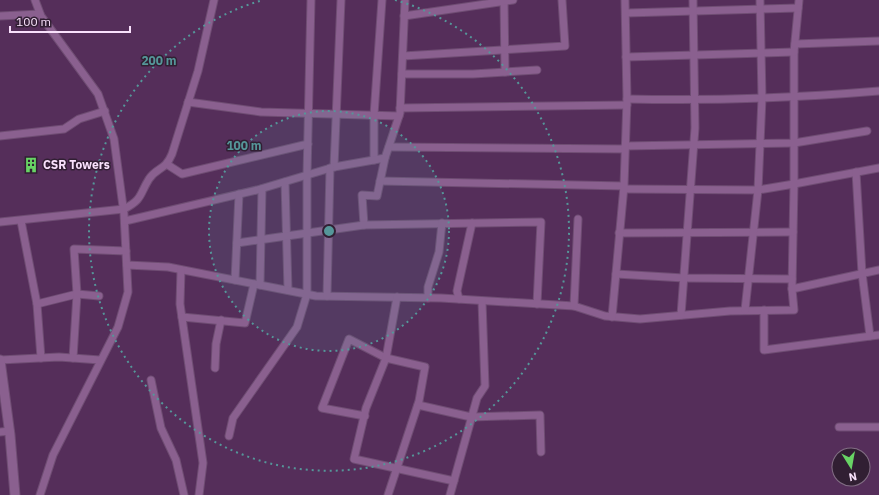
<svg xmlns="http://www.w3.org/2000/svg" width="879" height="495" viewBox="0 0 879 495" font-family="'IBM Plex Sans',sans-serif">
	<rect width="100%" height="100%" fill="#552e5a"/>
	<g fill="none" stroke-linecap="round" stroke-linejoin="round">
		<defs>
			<g id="minor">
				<path d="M35 0 41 16 98 94 114 139 124 214 128 292 118 327 53 455 40 495"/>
				<path d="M504 0 505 72"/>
				<path d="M799 0 794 52V184L879 168"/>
				<path d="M626 13 798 8"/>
				<path d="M0 16 40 14"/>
				<path d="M404 16 513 0"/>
				<path d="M795 44 879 41"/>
				<path d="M403 56 565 46 562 0"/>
				<path d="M626 57 794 52"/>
				<path d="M402 74H473L537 70"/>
				<path d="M627 99C711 101 795 98 879 91"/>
				<path d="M188 102 261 112 399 116"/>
				<path d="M400 108 627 105"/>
				<path d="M0 136 64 129 79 119 105 111"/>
				<path d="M625 146 794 143 867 131"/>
				<path d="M389 147 625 149"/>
				<path d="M374 160V115L382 0"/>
				<path d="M168 165 182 174 308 144"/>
				<path d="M334 167 341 0"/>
				<path d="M856 172 862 273 870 336"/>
				<path d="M380 181 624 186"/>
				<path d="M285 182 288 290"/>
				<path d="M624 189 758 190 794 184 792 289"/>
				<path d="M21 221 37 304 41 358"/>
				<path d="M125 221 257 190 334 167 385 158 400 113 405 0"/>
				<path d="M0 222 124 209C143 199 139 195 149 179 157 167 165 171 172 154L198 71 214 0"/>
				<path d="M364 225 362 195 377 196 385 158"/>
				<path d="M619 233 793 232"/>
				<path d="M237 243 364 225 541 222 537 304"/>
				<path d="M127 265 168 267 316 296 441 298 574 306 605 316 640 319 730 311 794 310 792 289 879 270"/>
				<path d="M181 270 180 304 203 463 199 495"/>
				<path d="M616 274 684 278 792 279"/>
				<path d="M235 280 239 194"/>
				<path d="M260 285 262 189"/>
				<path d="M327 296 330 168"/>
				<path d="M428 298V287L439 252 442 223"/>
				<path d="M459 299 457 291 472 223"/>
				<path d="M37 304 77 294 99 296"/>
				<path d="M574 306 578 219"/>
				<path d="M745 310 758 190 762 98 760 0"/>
				<path d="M764 310V350L879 335"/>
				<path d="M681 315 695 128 693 0"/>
				<path d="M182 317 245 323 254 284"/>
				<path d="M612 317 624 186 627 99 625 0"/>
				<path d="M73 358 77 294 74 249 126 251"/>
				<path d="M0 360 59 357 100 360"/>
				<path d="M215 368 216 344 221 320"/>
				<path d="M151 380 161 428 176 460 184 495"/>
				<path d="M418 405 471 417 540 415 541 452"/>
				<path d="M365 416 322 408 349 339 386 358 366 408 354 459 454 481"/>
				<path d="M839 427H879"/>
				<path d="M0 432 10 431"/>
				<path d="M229 436 233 418 297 327 307 294V175L311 0"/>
				<path d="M388 495 419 401 425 367 386 358 397 297"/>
				<path d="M450 495 477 398 485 386 482 301"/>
			</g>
			<path id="tertiary" d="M0 360 10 435 15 495"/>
		</defs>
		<use href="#minor" stroke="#6f4d73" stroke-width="9"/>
		<use href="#tertiary" stroke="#6f4d73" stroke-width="11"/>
		<use href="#minor" stroke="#8a608f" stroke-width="7"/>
		<use href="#tertiary" stroke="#8a608f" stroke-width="9"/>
	</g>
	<circle cx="329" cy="231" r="120" fill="#559699" fill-opacity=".12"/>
	<g fill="none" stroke="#559699" stroke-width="2" stroke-dasharray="2 4">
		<circle cx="329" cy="231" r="120"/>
		<path d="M395 0A240 240 0 1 1 263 0"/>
	</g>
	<defs>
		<symbol id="building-bare" viewBox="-9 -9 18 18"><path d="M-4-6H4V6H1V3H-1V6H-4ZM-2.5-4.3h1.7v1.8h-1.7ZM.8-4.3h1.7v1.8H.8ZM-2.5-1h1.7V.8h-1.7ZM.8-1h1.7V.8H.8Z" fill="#68d465" stroke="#311f33" stroke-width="2.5" paint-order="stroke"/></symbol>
	</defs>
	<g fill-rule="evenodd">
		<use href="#building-bare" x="20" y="154" width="22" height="22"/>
	</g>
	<g text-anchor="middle" stroke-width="3" stroke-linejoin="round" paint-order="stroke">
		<g font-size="12" font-weight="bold" fill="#f9e1fc" stroke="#311f33" text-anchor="start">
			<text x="43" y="169">CSR Towers</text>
		</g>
	</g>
	<circle cx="329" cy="231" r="6" fill="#559699" stroke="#311f33" stroke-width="2"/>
	<g font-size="12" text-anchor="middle" font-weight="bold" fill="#559699" stroke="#311f33" stroke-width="3" stroke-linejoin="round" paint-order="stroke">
		<text x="159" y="65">200 m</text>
		<text x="244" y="150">100 m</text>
	</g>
	<g transform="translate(851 467) rotate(169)"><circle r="19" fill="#311f33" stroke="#816d83"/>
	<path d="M0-3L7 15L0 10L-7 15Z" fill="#68d465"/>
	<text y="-6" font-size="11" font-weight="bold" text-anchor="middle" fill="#f9e1fc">N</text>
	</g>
	<path d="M10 26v6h120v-6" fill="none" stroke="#f9e1fc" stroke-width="2"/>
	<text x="16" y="26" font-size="12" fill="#f9e1fc" stroke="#311f33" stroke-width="3" paint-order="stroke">100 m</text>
</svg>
